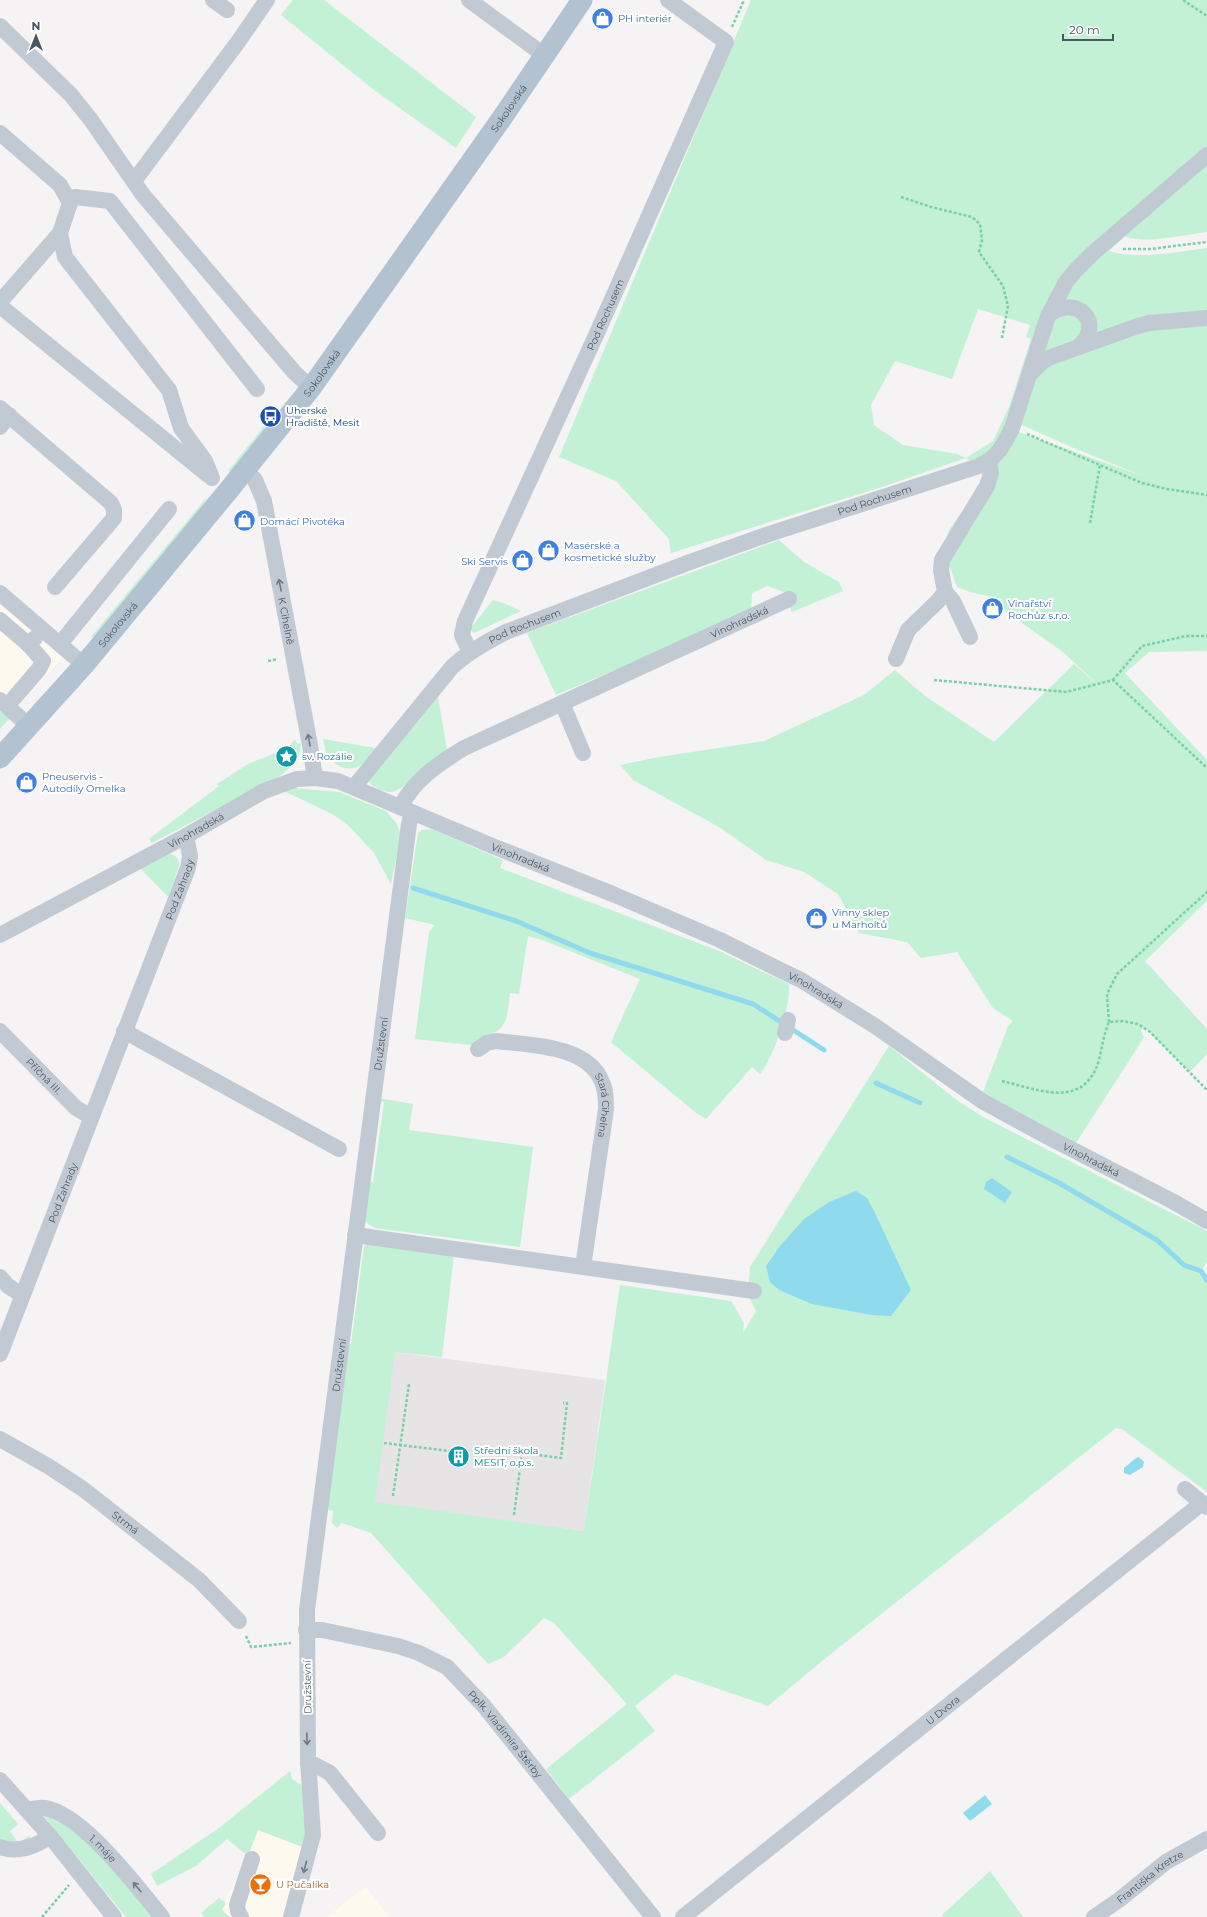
<svg xmlns="http://www.w3.org/2000/svg" width="1207" height="1917" viewBox="0 0 1207 1917" font-family="Montserrat,sans-serif">
	<rect width="100%" height="100%" fill="#f5f3f3"/>
	<g fill="#fdf9ef">
		<path d="M0 605 63 658 0 726Z"/>
		<path d="M258 1830 305 1848 295 1917H230L222 1910 229 1893 240 1875Z"/>
		<path d="M366 1886 389 1917H327Z"/>
	</g>
	<path fill="#e6e4e5" d="M344 1343 395 1352 605 1380 584 1531 374 1503Z"/>
	<g fill="#c3f1d5" fill-rule="evenodd">
		<path d="M293 0H324L476 117 456 148 374 90 281 15Z"/>
		<path d="M751 0H1207V232C1189 234 1140 245 1125 236L1109 251C1140 260 1175 252 1207 248V651L1149 652 1125 673 1207 760V901L1145 961 1207 1029V1054L1190 1072 1144 1027 1141 1031 1144 1037 1143 1039 1076 1143 1057 1135 983 1092 1008 1026 1013 1021 993 1008 957 952 921 958 907 942 859 933 838 894 804 872 766 860 719 827 633 780 620 765 659 757 764 741 864 695 895 670 925 696 994 742 1074 664 1106 692 1063 652 1005 611 1002 599 970 592 957 587 943 547 949 530 989 474 966 458 882 487 671 553 669 539 616 481 559 457ZM978 309 1030 325 1026 337 1031 339 1009 407 993 441 966 458 957 454 903 445 874 425 871 405 895 361 952 379ZM1022 425 1076 449 1143 476 1018 432Z"/>
		<path d="M265 425 264 432 231 472 228 471Z"/>
		<path d="M207 497 203 506 95 636 90 638Z"/>
		<path d="M779 540 804 562 839 582 843 591 792 612 784 592 767 586 752 593 751 612 556 695 527 633Z"/>
		<path d="M493 600 506 604 521 611 474 633 470 629Z"/>
		<path d="M438 697 447 750C434 761 410 785 395 791 387 794 378 789 371 785L369 781Z"/>
		<path d="M2 710 11 717 0 729V712Z"/>
		<path d="M295 739 296 743 301 744C300 760 292 766 280 776L152 843 149 839 219 786 217 784 248 764 288 748Z"/>
		<path d="M323 739 375 748C371 754 367 761 361 765 349 773 333 766 327 754 325 749 324 744 323 739Z"/>
		<path d="M295 788 339 792 386 811 397 824 401 835 391 884 374 853 348 825 332 814 284 791Z"/>
		<path d="M424 829 434 830 503 860 500 868 719 951 789 984C791 1006 774 1057 760 1074L752 1067 706 1119 696 1113 611 1042 640 979 545 941 528 936 519 994 510 993C508 1005 509 1024 497 1031 488 1036 479 1039 471 1045L415 1039 429 932 435 925 405 918 418 833Z"/>
		<path d="M171 854C177 857 180 860 179 867L168 897 140 868 165 855Z"/>
		<path d="M889 1046 958 1101 985 1118 1207 1231V1262L1201 1271 1207 1280V1492L1122 1429 1116 1428 827 1657 768 1706 675 1674 635 1706 655 1731 569 1799 546 1769 627 1704 554 1623 544 1618 504 1657 488 1664 371 1533 342 1523 337 1528 332 1523 333 1511 323 1509 344 1343 351 1344 364 1246 371 1242 454 1255 442 1357 395 1352 375 1502 584 1531 620 1285 731 1301 744 1323 743 1333 756 1311 748 1295 750 1267Z"/>
		<path d="M379 1098 413 1104 409 1130 533 1147 520 1247 375 1228 368 1224 362 1217 367 1181 373 1182 384 1102 378 1101Z"/>
		<path d="M290 1771 292 1779 306 1788 308 1795 305 1848 258 1830 248 1856 227 1839 196 1866 157 1886 151 1874 219 1828Z"/>
		<path d="M0 1803 18 1824 10 1831 18 1843 29 1836 31 1839 29 1843 12 1845 0 1842Z"/>
		<path d="M49 1813 94 1845 153 1917H126L43 1815Z"/>
		<path d="M990 1871 1023 1917H944L942 1915Z"/>
		<path d="M219 1898 226 1903 222 1910 230 1917H204L201 1913Z"/>
	</g>
	<g fill="#90daee">
		<path d="M992 1178 1012 1192 1005 1203 984 1189 986 1182Z"/>
		<path d="M856 1191 867 1198 874 1211 911 1290 891 1316 872 1315 812 1304 779 1290 770 1282 766 1266 780 1246 804 1219 829 1202Z"/>
		<path d="M1139 1457 1144 1462 1143 1467 1130 1475 1124 1473V1468L1136 1458Z"/>
		<path d="M985 1795 992 1804 970 1821 963 1813Z"/>
	</g>
	<g fill="none" stroke-linecap="round" stroke-linejoin="round">
		<g stroke="#90daee" stroke-width="5">
			<path d="M413 888 516 921 590 953 753 1004 824 1050"/>
			<path d="M876 1083 920 1103"/>
			<path d="M1007 1157 1059 1183 1157 1240 1184 1265 1201 1271 1207 1280"/>
		</g>
		<g stroke="#7ad0a6" stroke-width="2.5" stroke-dasharray="3 2" stroke-linecap="butt">
			<path d="M1183 0 1207 16"/>
			<path d="M732 27 744 0"/>
			<path d="M901 197 931 207 972 217 980 224 982 240 979 252 1003 286 1008 306 1002 338"/>
			<path d="M1123 249H1150L1207 242"/>
			<path d="M1027 434 1142 483 1167 489 1207 495"/>
			<path d="M1090 523 1100 465"/>
			<path d="M268 661 278 659"/>
			<path d="M934 680 1066 692 1113 680 1207 768"/>
			<path d="M1113 680 1142 646 1186 636H1207"/>
			<path d="M1109 1022 1107 994 1117 974 1207 892"/>
			<path d="M1002 1081C1039 1090 1084 1110 1099 1060 1102 1047 1104 1034 1109 1022L1122 1021 1138 1024 1150 1032 1207 1090"/>
			<path d="M384 1443 449 1451"/>
			<path d="M393 1496 409 1384"/>
			<path d="M514 1515 522 1453 561 1458 567 1403H563"/>
			<path d="M246 1636 251 1647 291 1643"/>
			<path d="M42 1917 69 1885"/>
		</g>
		<g stroke="#c1cad2" stroke-width="16">
			<path d="M213 0 227 10"/>
			<path d="M469 0 544 55"/>
			<path d="M0 26 71 95 91 120 143 195 294 372 311 388"/>
			<path d="M0 133 60 185 70 203 60 233 65 257 169 390 181 428 205 461 212 478"/>
			<path d="M134 181 238 42 267 0"/>
			<path d="M70 203 75 197 110 201 257 389"/>
			<path d="M0 302 60 233"/>
			<path d="M0 306 208 475"/>
			<path d="M1048 316C1075 292 1107 323 1078 347"/>
			<path d="M1030 374 1043 361 1051 357 1135 327 1149 323 1207 318"/>
			<path d="M0 408 111 503 114 510V518L55 587"/>
			<path d="M0 427 9 415"/>
			<path id="s1" d="M245 470 255 480 264 501 310 745 315 778"/>
			<path d="M945 592 953 601 970 637"/>
			<path d="M0 593 84 665"/>
			<path d="M0 620 28 644 35 638"/>
			<path d="M60 644 169 509"/>
			<path id="s2" d="M470 652 462 635 465 621 597 333 726 42 668 0"/>
			<path d="M896 659 908 630 938 601 945 592 941 570 942 560 987 486 991 473 989 461"/>
			<path d="M14 698 39 669 43 661 28 644"/>
			<path d="M0 700 29 726"/>
			<path d="M562 703 583 753"/>
			<path id="s3" d="M354 787 452 667C468 652 486 642 506 632L690 562 766 535 979 466C997 458 1004 445 1012 428L1048 316 1066 282 1075 271 1093 253 1207 155"/>
			<path id="s4" d="M400 807C416 778 437 765 464 748L789 599"/>
			<path id="s5" d="M0 935 186 836 264 791 297 779 315 778 338 781 495 847 615 895 720 940 782 971 801 980 875 1026 982 1101 1048 1137 1174 1202 1207 1221"/>
			<path id="s6" d="M0 1031 76 1108 91 1117"/>
			<path d="M124 1031 339 1149"/>
			<path d="M785 1033 788 1020"/>
			<path id="s7" d="M478 1049 487 1043 496 1041C529 1045 588 1045 602 1082 606 1090 606 1100 606 1109L583 1267"/>
			<path d="M355 1235 754 1291"/>
			<path d="M0 1277 8 1286 22 1295"/>
			<path id="s8" d="M0 1354 188 868 190 856 186 836"/>
			<path id="s9" d="M0 1439 48 1466 83 1489 199 1580 239 1621"/>
			<path d="M1185 1489 1207 1507"/>
			<path id="s10" d="M306 1630H322L398 1646 419 1653 447 1667 484 1706 653 1917"/>
			<path d="M308 1764 315 1765 330 1773 378 1833"/>
			<path d="M0 1780 50 1836 114 1917"/>
			<path id="s11" d="M27 1810C33 1809 39 1807 45 1808 83 1814 137 1887 162 1917"/>
			<path d="M0 1847C17 1853 36 1847 50 1836"/>
			<path d="M241 1917 238 1911 237 1905 252 1859"/>
			<path id="s12" d="M291 1917 313 1835 308 1760 307 1610 409 824 412 813"/>
			<path id="s13" d="M683 1917 1202 1503"/>
			<path id="s14" d="M1094 1917 1119 1900 1166 1862 1207 1839"/>
		</g>
		<path stroke="#b3c2d1" stroke-width="21" id="s15" d="M0 758 84 665 228 491 311 388 502 118 582 0"/>
	</g>
	<defs><path id="oneway-shaft" d="M-6 0H5M1.5-3L5.5 0L1.5 3" fill="none" stroke-width="1.6" stroke-linecap="round" stroke-linejoin="round"/></defs>
	<g stroke="#6e7983">
		<use href="#oneway-shaft" transform="translate(280 585) rotate(-101)"/>
		<use href="#oneway-shaft" transform="translate(309 740) rotate(-100)"/>
		<use href="#oneway-shaft" transform="translate(307 1739) rotate(89)"/>
		<use href="#oneway-shaft" transform="translate(305 1867) rotate(105)"/>
		<use href="#oneway-shaft" transform="translate(137 1887) rotate(-130)"/>
	</g>
	<defs>
		<symbol id="shop-disc" viewBox="-11 -11 22 22"><circle r="9.5" fill="#3f7fe0" stroke="#fff"/><path d="M-5-2.5h2.3a2.7 3.5 0 0 1 5.4 0H5L5.5 6h-11ZM-1.5-2.5h3a1.5 2.3 0 0 0-3 0Z" fill="#fff"/></symbol>
		<symbol id="bus-disc" viewBox="-11 -11 22 22"><circle r="9.5" fill="#1a4fb4" stroke="#fff"/><path d="M-5-6H5V4H4V6H2V4H-2V6H-4V4H-5ZM-3.5-4V0h7V-4ZM-3.5 1.2v1.5H-2V1.2ZM2 1.2v1.5H3.5V1.2Z" fill="#fff"/></symbol>
		<symbol id="sight-disc" viewBox="-11 -11 22 22"><circle r="9.5" fill="#0f9aa8" stroke="#fff"/><path d="M0-6L1.8-2.2L6-1.7L2.9 1.2L3.7 5.4L0 3.3L-3.7 5.4L-2.9 1.2L-6-1.7L-1.8-2.2Z" fill="#fff"/></symbol>
		<symbol id="building-disc" viewBox="-11 -11 22 22"><circle r="9.5" fill="#0f9aa8" stroke="#fff"/><path d="M-4-6H4V6H1V3H-1V6H-4ZM-2.5-4.3h1.7v1.8h-1.7ZM.8-4.3h1.7v1.8H.8ZM-2.5-1h1.7V.8h-1.7ZM.8-1h1.7V.8H.8Z" fill="#fff"/></symbol>
		<symbol id="bar-disc" viewBox="-11 -11 22 22"><circle r="9.5" fill="#e8710a" stroke="#fff"/><path d="M-6-5H6L.8 .8V4.5H3.5V6h-7V4.5H-.8V.8Z" fill="#fff"/></symbol>
	</defs>
	<g fill-rule="evenodd">
		<use href="#shop-disc" x="590" y="6" width="25" height="25"/>
		<use href="#bus-disc" x="258" y="404" width="25" height="25"/>
		<use href="#shop-disc" x="232" y="508" width="25" height="25"/>
		<use href="#shop-disc" x="536" y="538" width="25" height="25"/>
		<use href="#shop-disc" x="510" y="548" width="25" height="25"/>
		<use href="#shop-disc" x="980" y="596" width="25" height="25"/>
		<use href="#sight-disc" x="274" y="744" width="25" height="25"/>
		<use href="#shop-disc" x="14" y="770" width="25" height="25"/>
		<use href="#shop-disc" x="804" y="906" width="25" height="25"/>
		<use href="#building-disc" x="446" y="1444" width="25" height="25"/>
		<use href="#bar-disc" x="248" y="1872" width="25" height="25"/>
	</g>
	<g text-anchor="middle" stroke-width="4" stroke-linejoin="round" paint-order="stroke">
		<g font-size="10" fill="#366cbe" stroke="#fff" text-anchor="start">
			<text x="618" y="22">PH interiér</text>
			<text x="260" y="525">Domácí Pivotéka</text>
			<text x="564" y="549">Masérské a<tspan x="564" dy="12">kosmetické služby</tspan></text>
			<text x="508" y="565" text-anchor="end">Ski Servis</text>
			<text x="1008" y="607">Vinařství<tspan x="1008" dy="12">Rochůz s.r.o.</tspan></text>
			<text x="42" y="780">Pneuservis -<tspan x="42" dy="12">Autodíly Omelka</tspan></text>
			<text x="832" y="916">Vinny sklep<tspan x="832" dy="12">u Marholtů</tspan></text>
		</g>
		<g font-size="10" fill="#4a5661" stroke="#fff">
			<text dy="4" stroke="none"><textPath href="#s15" startOffset="826">Sokolovská</textPath></text>
			<text dy="4" stroke="none"><textPath href="#s2" startOffset="370">Pod Rochusem</textPath></text>
			<text dy="4" stroke="none"><textPath href="#s15" startOffset="502">Sokolovská</textPath></text>
			<text dy="4" stroke="none"><textPath href="#s3" startOffset="611">Pod Rochusem</textPath></text>
			<text dy="4" stroke="none"><textPath href="#s1" startOffset="159">K Cihelně</textPath></text>
			<text dy="4" stroke="none"><textPath href="#s4" startOffset="391">Vinohradská</textPath></text>
			<text dy="4" stroke="none"><textPath href="#s15" startOffset="178">Sokolovská</textPath></text>
			<text dy="4" stroke="none"><textPath href="#s3" startOffset="239">Pod Rochusem</textPath></text>
			<text dy="4" stroke="none"><textPath href="#s5" startOffset="222">Vinohradská</textPath></text>
			<text dy="4" stroke="none"><textPath href="#s5" startOffset="575">Vinohradská</textPath></text>
			<text dy="4" stroke="none"><textPath href="#s8" startOffset="498">Pod Zahrady</textPath></text>
			<text dy="4" stroke="none"><textPath href="#s5" startOffset="899">Vinohradská</textPath></text>
			<text dy="4" stroke="none"><textPath href="#s12" startOffset="881">Družstevní</textPath></text>
			<text dy="4" stroke="none"><textPath href="#s6" startOffset="63">Příčná III.</textPath></text>
			<text dy="4" stroke="none"><textPath href="#s7" startOffset="163">Stará Cihelna</textPath></text>
			<text dy="4" stroke="none"><textPath href="#s5" startOffset="1223">Vinohradská</textPath></text>
			<text dy="4" stroke="none"><textPath href="#s8" startOffset="173">Pod Zahrady</textPath></text>
			<text dy="4" stroke="none"><textPath href="#s12" startOffset="557">Družstevní</textPath></text>
			<text dy="4" stroke="none"><textPath href="#s9" startOffset="151">Strmá</textPath></text>
			<text transform="translate(307 1687) rotate(-91)" y="4">Družstevní</text>
			<text dy="4" stroke="none"><textPath href="#s13" startOffset="332">U Dvora</textPath></text>
			<text dy="4" stroke="none"><textPath href="#s10" startOffset="236">Pplk. Vladimíra Štěrby</textPath></text>
			<text dy="4" stroke="none"><textPath href="#s11" startOffset="90">1. máje</textPath></text>
			<text dy="4" stroke="none"><textPath href="#s14" startOffset="69">Františka Kretze</textPath></text>
		</g>
		<g font-size="10" fill="#164399" stroke="#fff" text-anchor="start">
			<text x="286" y="414">Uherské<tspan x="286" dy="12">Hradiště, Mesit</tspan></text>
		</g>
		<g font-size="10" fill="#0d838f" stroke="#fff" text-anchor="start">
			<text x="302" y="760">sv. Rozálie</text>
			<text x="474" y="1454">Střední škola<tspan x="474" dy="12">MESIT, o.p.s.</tspan></text>
		</g>
		<g font-size="10" fill="#c56008" stroke="#fff" text-anchor="start">
			<text x="276" y="1888">U Pučalíka</text>
		</g>
	</g>
	<g transform="translate(36 36)" stroke="#ffffff" stroke-width="3" paint-order="stroke">
	<path d="M0-3L7 15L0 10L-7 15Z" fill="#4a5661"/>
	<text y="-6" font-size="11" font-weight="bold" text-anchor="middle" fill="#4a5661">N</text>
	</g>
	<path d="M1063 34v6h50v-6" fill="none" stroke="#4a5661" stroke-width="2"/>
	<text x="1069" y="34" font-size="12" fill="#4a5661" stroke="#ffffff" stroke-width="3" paint-order="stroke">20 m</text>
</svg>
